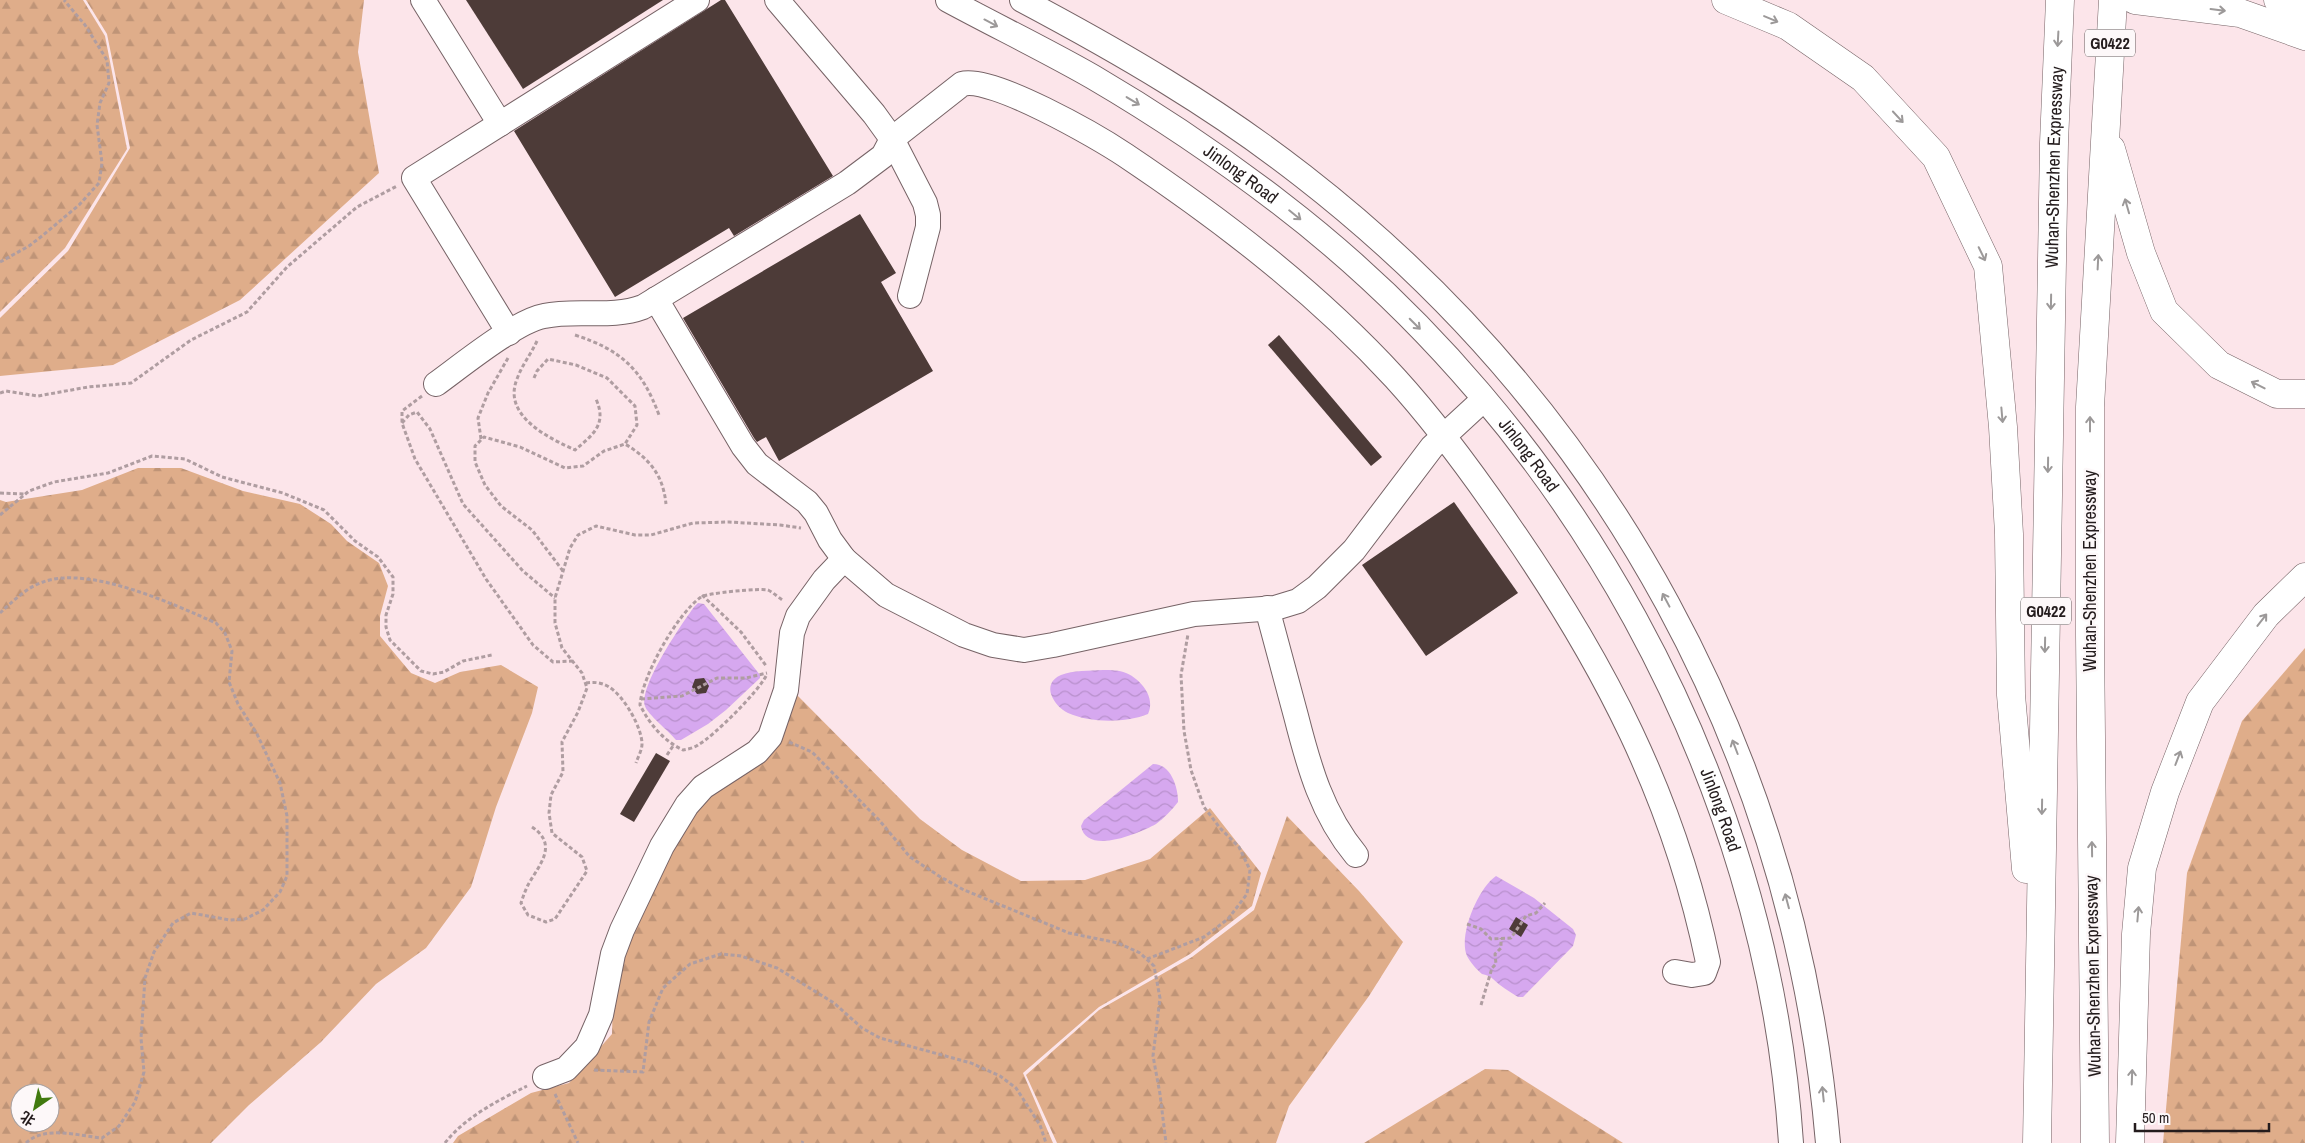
<svg xmlns="http://www.w3.org/2000/svg" width="2305" height="1143" viewBox="0 0 2305 1143" font-family="'Archivo Narrow','Noto Sans SC',sans-serif">
	<defs>
		<pattern id="forest-firs" width="22" height="20" patternUnits="userSpaceOnUse" patternTransform="scale(1.25)"><rect width="22" height="20" fill="#dfad8a"/><path d="M5 1l3.5 6h-7zM16 11l3.5 6h-7z" fill="#bf9477"/></pattern>
		<pattern id="water-waves" width="16" height="10" patternUnits="userSpaceOnUse" patternTransform="scale(1.25)"><rect width="16" height="10" fill="#d6a8ef"/><path d="M0 5q4-4 8 0t8 0" fill="none" stroke="#b890cc"/></pattern>
	</defs>
	<rect width="100%" height="100%" fill="#fce5ea"/>
	<g fill="url(#forest-firs)" fill-rule="evenodd">
		<path d="M0 0H83L105 36 127 149 65 248 0 312Z"/>
		<path d="M86 0H364L358 52 379 173 240 300 113 365 0 376V318L68 251 130 148 107 34Z"/>
		<path d="M138 468H181L243 491 300 504 331 524 347 541 379 563 388 586 380 616V636L411 673 435 683 460 672 501 665 538 687 532 713 496 807 471 887 426 948 376 984 321 1042 249 1105 211 1143H0V500L6 502 82 490ZM20 1093H50V1123H20Z"/>
		<path d="M2305 648V1143H2163L2187 873 2242 721Z"/>
		<path d="M794 692 920 819 962 850 1021 881 1085 880 1150 859 1210 808 1261 873 1252 906 1190 954 1099 1007 1023 1073 1053 1143H453L458 1136 531 1093 569 1083 612 1034 613 998 622 956 648 892 708 790 769 751Z"/>
		<path d="M1287 816 1359 891 1403 942 1369 996 1289 1106 1276 1143H1057L1026 1075 1099 1010 1192 957 1254 910Z"/>
		<path d="M1485 1069 1508 1070 1623 1143H1364Z"/>
	</g>
	<g fill="url(#water-waves)">
		<path d="M698 603 704 604 760 675V678L726 710 708 724 681 740H676C669 731 647 714 645 706 639 686 681 625 694 607Z"/>
		<path d="M1103 670C1111 670 1119 670 1126 673 1141 679 1156 698 1148 714 1126 723 1090 723 1068 713 1054 706 1040 684 1061 675 1073 670 1090 671 1103 670Z"/>
		<path d="M1153 764C1171 764 1178 787 1178 802 1172 810 1164 818 1156 824 1140 833 1086 856 1081 826L1084 820Z"/>
		<path d="M1496 876 1534 898 1573 929 1576 935 1573 946 1523 997H1518C1509 991 1500 986 1493 979 1490 976 1486 975 1482 974 1477 970 1470 962 1467 956 1458 936 1478 888 1496 876Z"/>
	</g>
	<g fill="#4d3b38">
		<path d="M466 0H663L523 89Z"/>
		<path d="M721 0H725L833 176 734 236 729 228 615 297 514 131Z"/>
		<path d="M860 214 896 273 881 282 933 371 779 461 766 437 757 442 754 438 683 318Z"/>
		<path d="M1279 335 1382 457 1371 466 1268 345Z"/>
		<path d="M1454 502 1518 593 1426 656 1362 565Z"/>
		<path d="M704 678 709 686 706 693 697 694 692 687 695 679Z"/>
		<path d="M656 753 670 761 634 822 620 814Z"/>
		<path d="M1516 917 1528 925 1521 937 1509 929Z"/>
	</g>
	<g fill="none" stroke-linecap="round" stroke-linejoin="round">
		<defs>
			<g id="minor">
				<path d="M423 0 500 124"/>
				<path d="M777 0 874 114 892 139 925 203 928 215V227L910 296"/>
				<path id="s1" d="M948 0C996 26 1046 50 1093 77 1158 115 1220 157 1280 203 1570 425 1767 777 1791 1143"/>
				<path d="M1022 0C1120 52 1215 107 1303 176 1608 413 1795 757 1828 1143"/>
				<path d="M656 299 743 446 757 464 807 502 816 513 830 540 844 559 886 595 964 635 993 645 1024 650 1053 645 1194 614 1275 608 1298 601 1317 587 1354 550 1432 447 1484 399"/>
				<path d="M509 333 414 178 697 0"/>
				<path d="M436 384C461 366 516 321 544 316 577 309 611 319 643 307L847 183 883 156 892 139 962 84C991 75 1098 137 1125 155 1222 220 1316 292 1395 378 1437 424 1474 475 1509 526 1604 663 1674 797 1708 962L1704 973 1692 975 1675 972"/>
				<path d="M1267 608C1277 644 1286 680 1296 716 1309 767 1322 814 1356 855"/>
				<path d="M545 1077 566 1069 587 1047 601 1015 613 954 622 930 662 846 687 805 703 787 757 752 770 737 786 690 792 633 798 616 824 580 844 559"/>
			</g>
			<g id="highway">
				<path d="M1726 0 1788 26 1863 78 1936 157 1988 266 2003 427 2009 534 2011 695 2026 869"/>
				<path d="M2135 0 2240 13 2305 36"/>
				<path d="M2278 0 2305 8"/>
				<path d="M2111 149 2141 253 2164 311 2219 365 2277 394H2305"/>
				<path id="s2" d="M2037 1143 2054 143 2060 0"/>
				<path d="M2095 1143 2090 635V407L2113 0"/>
				<path d="M2130 1143 2136 934 2142 868 2165 792 2200 702 2266 615 2305 577"/>
			</g>
		</defs>
		<use href="#minor" stroke="#766366" stroke-width="26"/>
		<use href="#highway" stroke="#766366" stroke-width="29"/>
		<g stroke="#af9da1" stroke-width="3" stroke-dasharray="4 2.5" stroke-linecap="butt">
			<path d="M0 262 29 246 42 236 79 205 99 183 102 163 97 125 100 103 109 83 107 60 85 25 64 0"/>
			<path d="M575 335C621 350 642 369 659 415"/>
			<path d="M537 341C531 354 522 365 517 379 502 416 549 438 575 450 594 434 607 424 596 399"/>
			<path d="M534 378 537 371 548 359 576 365 607 378 635 406 637 425 625 444"/>
			<path d="M0 393 6 391 38 396 88 387 131 383 191 340 247 312 287 267 357 207 397 186"/>
			<path d="M422 396 402 411V423L415 459 486 579 533 645 553 662 572 661"/>
			<path d="M402 423 409 415 417 412 430 429 463 504 523 571 555 598"/>
			<path d="M481 439 478 418 488 393 508 358"/>
			<path d="M0 493 25 494"/>
			<path d="M0 515 29 491 54 482 108 473 152 456 185 459 222 477 283 493 324 510 355 541 378 557 393 577V594L386 615V627L390 640 421 671 433 674 444 672 463 661 492 655"/>
			<path d="M563 571 532 530 501 506 485 485 475 462V446L484 437 520 447 565 468 583 466 604 451 625 444C650 459 663 475 666 504"/>
			<path d="M702 595 741 632 767 667"/>
			<path d="M0 613C12 602 27 587 43 582 89 565 173 604 216 623L225 633 232 651 229 682 238 704 257 734 280 783 287 816V876L280 892 263 910 245 919 230 920 191 913 173 923 154 952 145 978 141 1038 144 1072 135 1102 119 1126 102 1138C79 1136 45 1125 26 1143"/>
			<path d="M766 676C758 692 714 736 698 745 694 748 688 749 683 750 664 741 650 725 640 705 642 676 677 614 701 597 706 593 762 588 768 590 774 593 779 598 784 601"/>
			<path d="M586 683C594 682 601 682 609 687 623 695 642 727 642 744 642 750 638 757 636 763"/>
			<path d="M641 699 682 696 717 678H746L767 673"/>
			<path d="M789 742 812 752 879 820 910 857 939 876 964 890 1069 933 1118 943 1140 953 1154 966 1160 998 1153 1056 1160 1094 1166 1143"/>
			<path d="M667 755 673 746"/>
			<path d="M532 827C559 845 539 865 528 885 525 891 523 897 521 903L528 915 546 922 555 919 587 871 582 857 552 833 549 813 551 795 563 772 562 742 578 712 587 688 582 673 562 648 555 623V598L570 548 578 535 596 526 635 535H651L693 523 729 522 780 525 801 528"/>
			<path d="M1467 924 1481 929 1491 939 1511 938 1526 916 1536 913 1545 903"/>
			<path d="M1147 959 1204 937 1228 919 1247 894 1250 870 1239 847 1220 828 1204 807 1191 770 1184 731 1181 675 1188 634"/>
			<path d="M1481 1005 1492 968 1496 964 1495 954 1501 948V938"/>
			<path d="M594 1070 643 1072 649 1022 663 988 690 964 721 954 741 956 777 968 834 1003 862 1028 880 1038 971 1063 1000 1076 1016 1088 1040 1125 1046 1143"/>
			<path d="M555 1094 578 1143"/>
			<path d="M445 1143C465 1117 499 1100 527 1086"/>
			<path d="M802 1143 803 1141"/>
		</g>
		<use href="#minor" stroke="#fff" stroke-width="24"/>
		<use href="#highway" stroke="#fff" stroke-width="28"/>
	</g>
	<defs><path id="oneway-shaft" d="M-6 0H5M1.5-3L5.5 0L1.5 3" fill="none" stroke-width="1.6" stroke-linecap="round" stroke-linejoin="round" transform="scale(1.25)"/></defs>
	<g stroke="#9c9999">
		<use href="#oneway-shaft" transform="translate(2218 10) rotate(7)"/>
		<use href="#oneway-shaft" transform="translate(1771 19) rotate(23)"/>
		<use href="#oneway-shaft" transform="translate(991 23) rotate(28)"/>
		<use href="#oneway-shaft" transform="translate(2058 39) rotate(93)"/>
		<use href="#oneway-shaft" transform="translate(1133 101) rotate(31)"/>
		<use href="#oneway-shaft" transform="translate(1898 117) rotate(47)"/>
		<use href="#oneway-shaft" transform="translate(2127 206) rotate(-106)"/>
		<use href="#oneway-shaft" transform="translate(1295 215) rotate(39)"/>
		<use href="#oneway-shaft" transform="translate(1982 254) rotate(64)"/>
		<use href="#oneway-shaft" transform="translate(2098 262) rotate(-87)"/>
		<use href="#oneway-shaft" transform="translate(2051 302) rotate(91)"/>
		<use href="#oneway-shaft" transform="translate(1415 324) rotate(45)"/>
		<use href="#oneway-shaft" transform="translate(2258 385) rotate(-153)"/>
		<use href="#oneway-shaft" transform="translate(2002 415) rotate(85)"/>
		<use href="#oneway-shaft" transform="translate(2090 424) rotate(-90)"/>
		<use href="#oneway-shaft" transform="translate(2048 465) rotate(91)"/>
		<use href="#oneway-shaft" transform="translate(1666 600) rotate(-118)"/>
		<use href="#oneway-shaft" transform="translate(2262 620) rotate(-52)"/>
		<use href="#oneway-shaft" transform="translate(2045 645) rotate(91)"/>
		<use href="#oneway-shaft" transform="translate(1735 747) rotate(-111)"/>
		<use href="#oneway-shaft" transform="translate(2178 758) rotate(-69)"/>
		<use href="#oneway-shaft" transform="translate(2042 807) rotate(91)"/>
		<use href="#oneway-shaft" transform="translate(2092 849) rotate(-91)"/>
		<use href="#oneway-shaft" transform="translate(1787 901) rotate(-105)"/>
		<use href="#oneway-shaft" transform="translate(2138 914) rotate(-85)"/>
		<use href="#oneway-shaft" transform="translate(2132 1077) rotate(-88)"/>
		<use href="#oneway-shaft" transform="translate(1823 1094) rotate(-96)"/>
	</g>
	<g text-anchor="middle" stroke-width="5" stroke-linejoin="round" paint-order="stroke">
		<g fill="#fdf8f9" stroke="#655e5f" stroke-width="1">
			<rect x="2085" y="29.5" width="50" height="27" rx="4"/>
			<rect x="2021" y="597.5" width="50" height="27" rx="4"/>
		</g>
		<g font-size="16" font-weight="bold" fill="#241c1d">
			<text x="2110" y="49">G0422</text>
			<text x="2046" y="617">G0422</text>
		</g>
		<g font-size="18" fill="#241c1d" stroke="#fdf8f9">
			<text dy="6" stroke="none"><textPath href="#s2" startOffset="976">Wuhan-Shenzhen Expressway</textPath></text>
			<text dy="6" stroke="none"><textPath href="#s1" startOffset="341">Jinlong Road</textPath></text>
			<text dy="6" stroke="none"><textPath href="#s1" startOffset="745">Jinlong Road</textPath></text>
			<text transform="translate(2090 571) rotate(-90)" y="6">Wuhan-Shenzhen Expressway</text>
			<text dy="6" stroke="none"><textPath href="#s1" startOffset="1150">Jinlong Road</textPath></text>
			<text transform="translate(2093 976) rotate(-91)" y="6">Wuhan-Shenzhen Expressway</text>
		</g>
	</g>
	<g transform="translate(35 1108) rotate(214)"><circle r="24" fill="#fdf8f9" stroke="#a6a0a1"/>
	<path d="M0-4L9 19L0 12L-9 19Z" fill="#417a0f"/>
	<text y="-8" font-size="14" font-weight="bold" text-anchor="middle" fill="#241c1d">北</text>
	</g>
	<path d="M2135 1123v8h134v-8" fill="none" stroke="#241c1d" stroke-width="2.5"/>
	<text x="2142" y="1123" font-size="15" fill="#241c1d" stroke="#fdf8f9" stroke-width="4" paint-order="stroke">50 m</text>
</svg>
